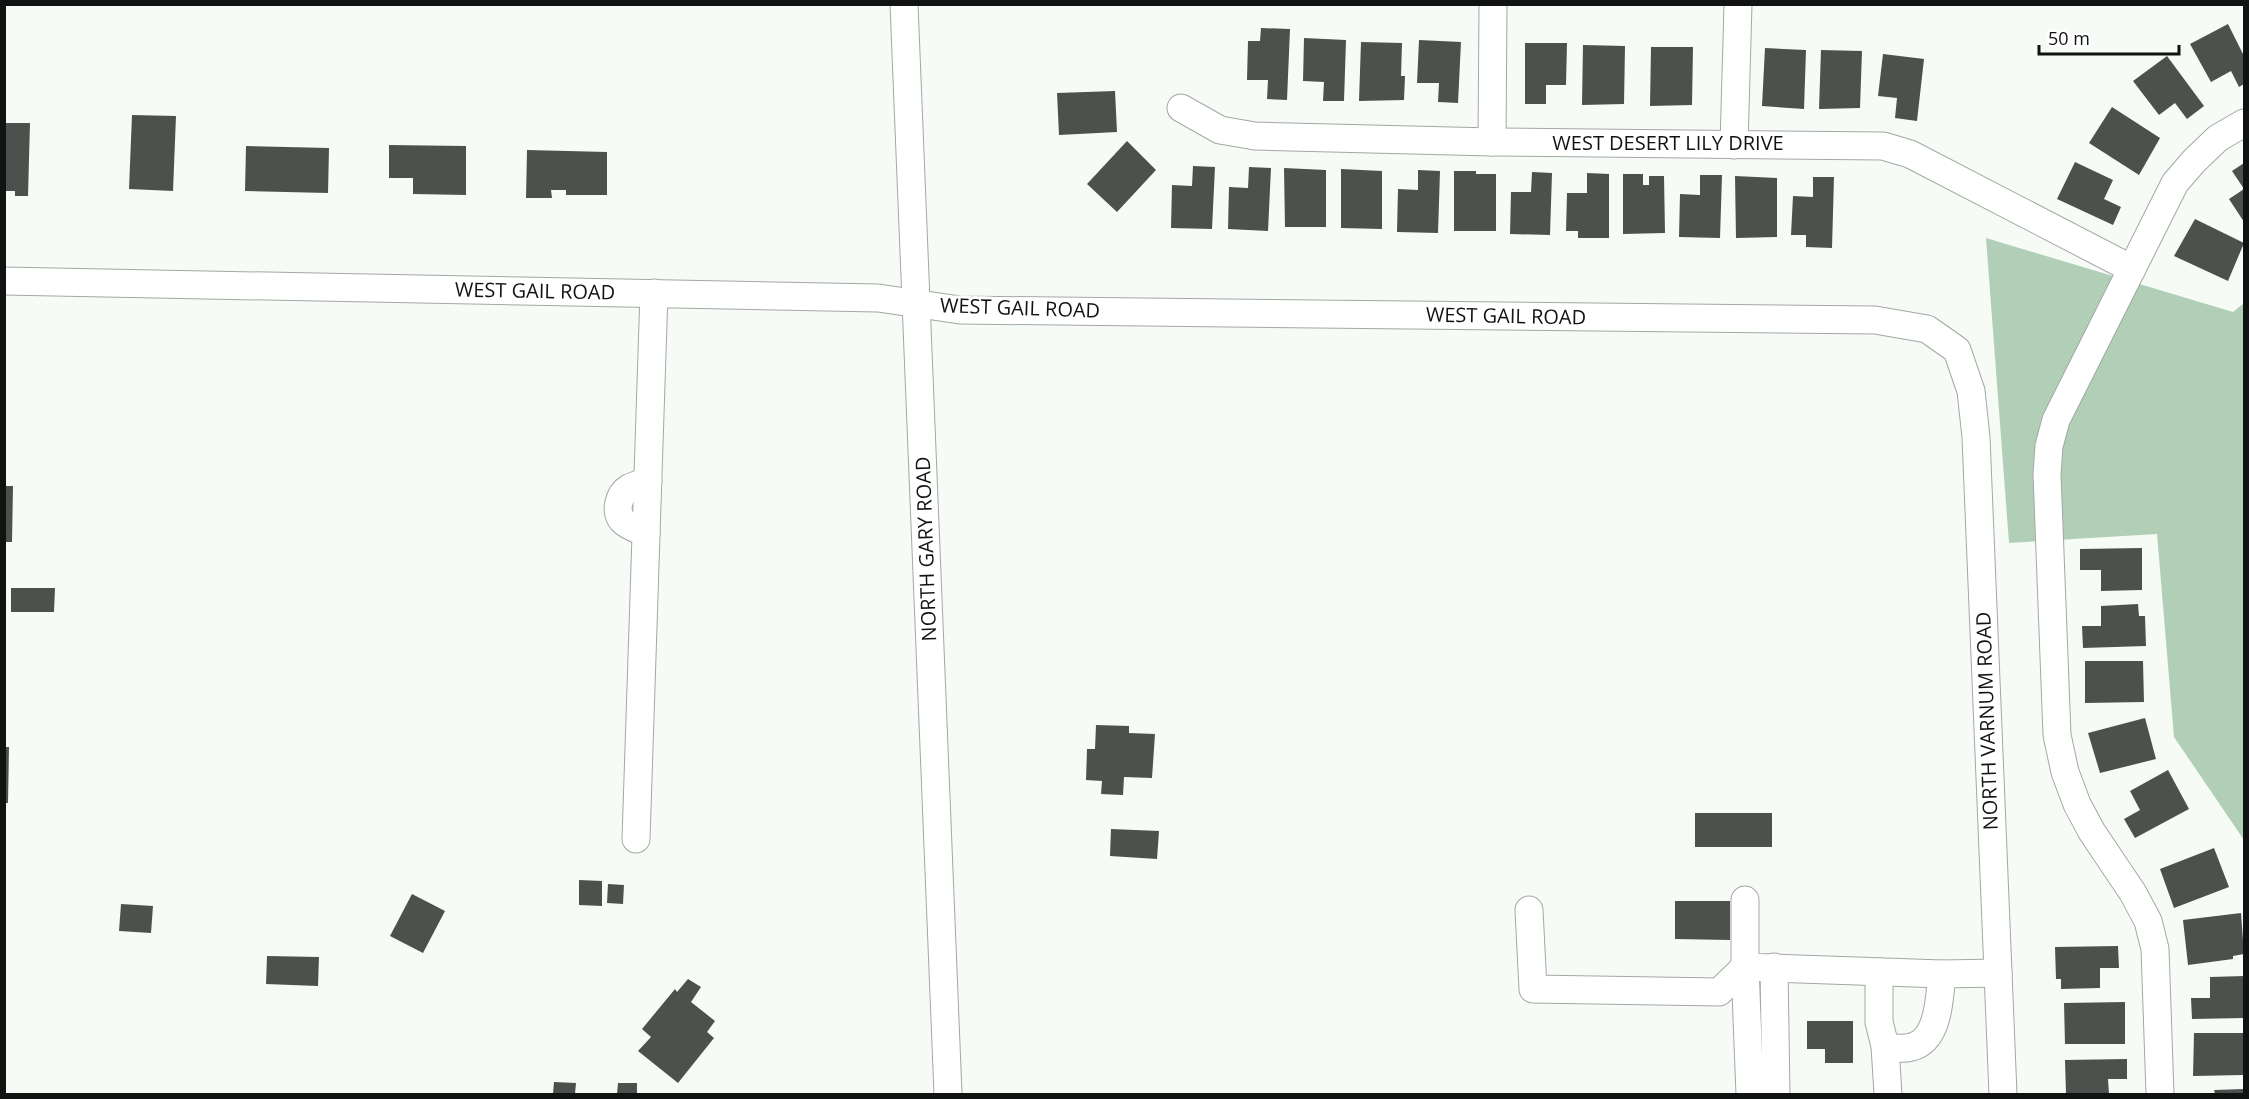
<svg xmlns="http://www.w3.org/2000/svg" width="2249" height="1099" viewBox="0 0 2249 1099" font-family="'Open Sans',sans-serif">
	<rect width="100%" height="100%" fill="#f6fbf6"/>
	<path fill="#b1cfb6" d="M1986 238 2233 312 2244 303V840L2174 737 2157 534 2009 543Z"/>
	<g fill="#4d514e">
		<path d="M2228 24 2244 56V84L2239 87 2231 71 2211 82 2190 44Z"/>
		<path d="M1261 28 1290 29 1287 100 1267 99 1268 80H1247L1248 41H1260Z"/>
		<path d="M1304 38 1346 40 1344 101H1323L1324 82 1303 81Z"/>
		<path d="M1419 40 1461 42 1458 103 1438 102 1439 83H1417Z"/>
		<path d="M1361 42 1402 43 1401 76H1405L1404 100 1359 101Z"/>
		<path d="M1525 43H1567L1566 85H1546V104H1525Z"/>
		<path d="M1583 45 1625 46 1624 104 1582 105Z"/>
		<path d="M1651 47H1693L1692 105 1650 106Z"/>
		<path d="M1765 48 1806 50 1804 109 1762 106Z"/>
		<path d="M1821 50 1862 51 1860 108 1819 109Z"/>
		<path d="M1883 54 1924 59 1917 121 1895 118 1897 98 1878 96Z"/>
		<path d="M2167 56 2204 106 2187 119 2175 103 2159 115 2133 81Z"/>
		<path d="M1115 91 1117 132 1059 135 1057 93Z"/>
		<path d="M2112 107 2160 138 2139 175 2089 143Z"/>
		<path d="M132 115 176 116 173 191 129 189Z"/>
		<path d="M4 123H30L28 196H15V191H4Z"/>
		<path d="M1127 141 1156 170 1117 212 1087 184Z"/>
		<path d="M389 145 466 146V195L413 194V178H389Z"/>
		<path d="M246 146 329 148 328 193 245 191Z"/>
		<path d="M527 150 607 152V195H566V190H551L552 198H526Z"/>
		<path d="M2075 162 2113 180 2104 199 2121 207 2113 225 2057 199Z"/>
		<path d="M2244 163V222L2229 199 2244 189 2232 171Z"/>
		<path d="M1193 166 1215 167 1212 229 1171 228 1172 185 1192 186Z"/>
		<path d="M1249 167 1271 168 1268 231 1228 229 1229 187 1248 188Z"/>
		<path d="M1284 168 1326 170V227H1285Z"/>
		<path d="M1341 169 1382 171V229L1341 228Z"/>
		<path d="M1418 170 1440 171 1438 233 1397 232 1398 189 1418 190Z"/>
		<path d="M1454 171H1476V174H1496V231H1454Z"/>
		<path d="M1532 172 1552 173 1550 235 1510 234 1511 192H1531Z"/>
		<path d="M1587 173 1609 174V238H1578V231H1566L1567 193H1587Z"/>
		<path d="M1623 174H1643V185H1649V176H1664L1665 233 1623 234Z"/>
		<path d="M1700 175H1722L1720 238 1679 237 1680 194 1700 195Z"/>
		<path d="M1735 176 1777 178V237L1736 238Z"/>
		<path d="M1813 177H1834L1832 248 1806 247V235H1791L1793 196 1813 197Z"/>
		<path d="M2195 219 2244 243 2228 281 2174 256Z"/>
		<path d="M4 486H13L12 542H4Z"/>
		<path d="M2142 548V590L2101 591V570H2080V549Z"/>
		<path d="M11 588H55L54 612H11Z"/>
		<path d="M2138 604 2139 616H2145L2146 646 2083 648 2082 626H2101V606Z"/>
		<path d="M2085 661H2143L2144 702 2085 703Z"/>
		<path d="M2145 718 2156 759 2100 773 2088 733Z"/>
		<path d="M1096 725 1129 726V733L1155 734 1152 778 1124 777 1123 795 1101 794 1102 781 1086 780 1087 749H1095Z"/>
		<path d="M4 747H9L8 803H4Z"/>
		<path d="M2168 770 2189 809 2135 838 2124 819 2140 810 2130 791Z"/>
		<rect x="1695" y="813" width="77" height="34"/>
		<path d="M1111 829 1159 831 1157 859 1110 856Z"/>
		<path d="M2214 848 2229 887 2174 908 2160 869Z"/>
		<path d="M579 880 602 881V906L579 905Z"/>
		<path d="M608 884 624 885 623 904 607 903Z"/>
		<path d="M412 894 445 911 423 953 390 936Z"/>
		<path d="M1675 901H1730V940L1675 939Z"/>
		<path d="M121 904 153 906 151 933 119 931Z"/>
		<path d="M2241 913 2244 954 2233 956V959L2188 965 2183 920Z"/>
		<path d="M2118 946 2119 968H2100V988L2061 989V979H2056L2055 947Z"/>
		<path d="M267 956 319 957 318 986 266 984Z"/>
		<path d="M2244 976V1018L2192 1019 2191 998H2210V977Z"/>
		<path d="M688 979 701 987 691 1002 715 1021 707 1032 714 1038 678 1083 638 1051 651 1037 642 1029 675 989 677 992Z"/>
		<path d="M2125 1002V1044H2065L2064 1003Z"/>
		<path d="M1807 1021H1853V1063H1825V1049H1807Z"/>
		<path d="M2194 1033H2244V1075L2193 1076Z"/>
		<path d="M2127 1059V1079H2108L2109 1094H2066L2065 1060Z"/>
		<path d="M554 1082 576 1083 575 1094H553Z"/>
		<path d="M618 1083H637V1094H617Z"/>
		<path d="M2244 1089V1094H2215L2214 1090Z"/>
	</g>
	<g fill="none" stroke-linecap="round" stroke-linejoin="round">
		<defs>
			<g id="minor">
				<path d="M904 4 948 1094"/>
				<path d="M1181 108 1220 130 1255 136 1492 142 1883 146 1910 154 2132 269"/>
				<path d="M1492 142 1493 4"/>
				<path d="M1734 145 1738 4"/>
				<path d="M4 281 878 298 960 310 1875 320 1927 329 1957 350 1971 391 1976 437 2003 1094"/>
				<path d="M646 533C639 530 630 527 624 522 613 513 619 494 629 488 635 485 642 483 648 481"/>
				<path d="M636 839 654 293"/>
				<path d="M1745 900V967L1942 974 1998 973"/>
				<path d="M1529 910 1533 989 1719 992 1745 967"/>
				<path d="M1745 967 1750 1094"/>
				<path d="M1774 967 1776 1094"/>
				<path d="M1879 972V1022L1885 1046C1938 1059 1938 1011 1942 974"/>
				<path d="M1885 1046 1888 1094"/>
				<path d="M2160 1094 2155 949 2148 921 2133 893 2092 832 2077 804 2065 772 2057 735 2047 474 2049 446 2056 420 2175 183 2194 161 2218 138 2244 123"/>
			</g>
		</defs>
		<use href="#minor" stroke="#a3a8a4" stroke-width="29"/>
		<use href="#minor" stroke="#fff" stroke-width="27"/>
	</g>
	<g text-anchor="middle" stroke-width="6" stroke-linejoin="round" paint-order="stroke">
		<g font-size="20" fill="#111312" stroke="#fff">
			<text x="1668" y="150">WEST DESERT LILY DRIVE</text>
			<text transform="translate(535 291) rotate(1)" y="7">WEST GAIL ROAD</text>
			<text transform="translate(1020 308) rotate(2)" y="7">WEST GAIL ROAD</text>
			<text transform="translate(1506 316) rotate(1)" y="7">WEST GAIL ROAD</text>
			<text transform="translate(926 549) rotate(-92)" y="7">NORTH GARY ROAD</text>
			<text transform="translate(1987 721) rotate(-92)" y="7">NORTH VARNUM ROAD</text>
		</g>
	</g>
	<rect width="2249" height="1099" fill="none" stroke="#111312" stroke-width="12"/>
	<path d="M2039 45v9h140v-9" fill="none" stroke="#111312" stroke-width="3"/>
	<text x="2048" y="45" font-size="18" fill="#111312" stroke="#ffffff" stroke-width="4.5" paint-order="stroke">50 m</text>
</svg>
